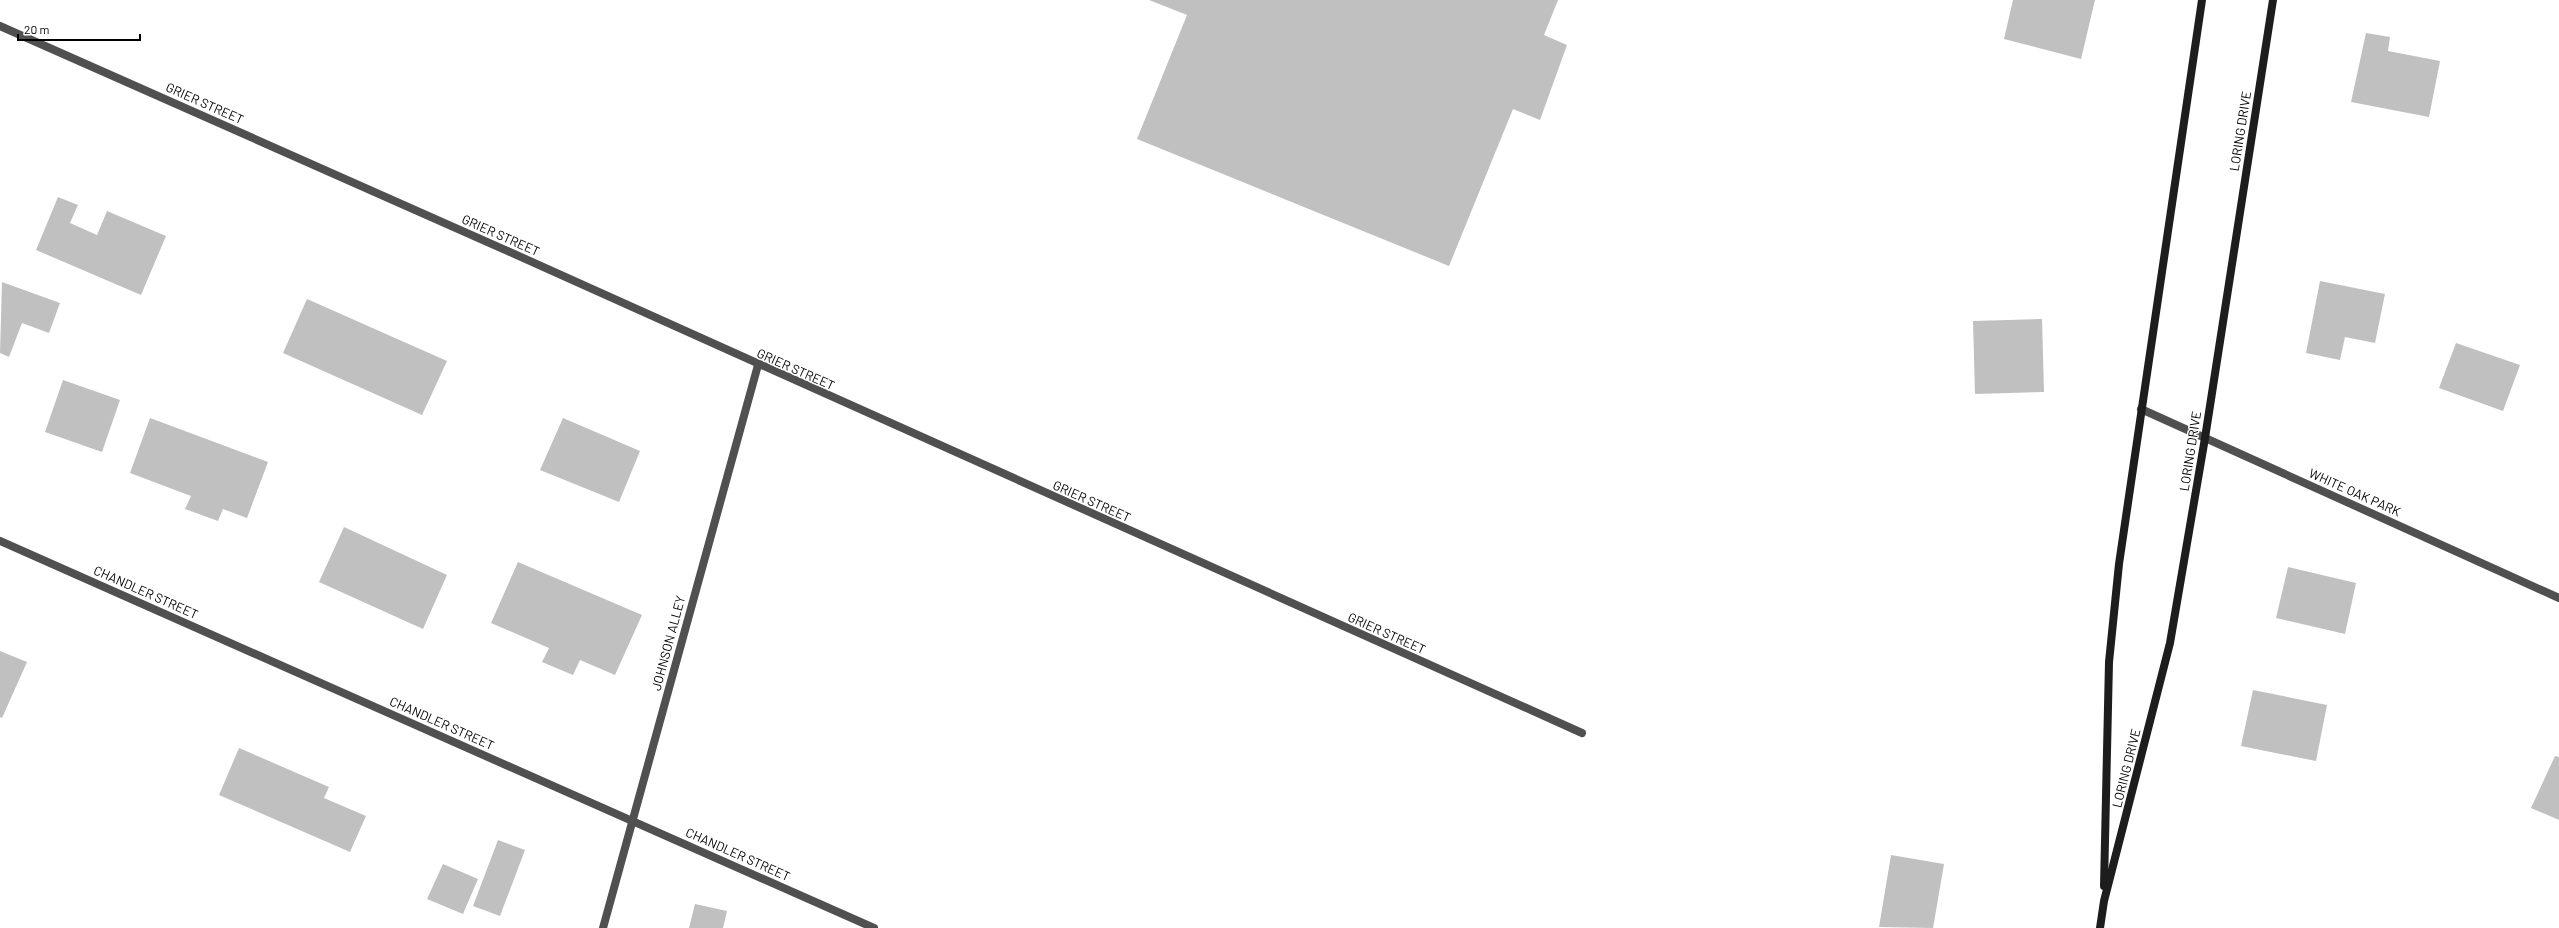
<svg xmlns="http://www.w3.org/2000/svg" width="2559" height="928" viewBox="0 0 2559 928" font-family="Barlow,sans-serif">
	<rect width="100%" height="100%" fill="#fff"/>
	<g fill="#c0c0c0">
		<path d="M1149 0H1558L1544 35 1567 45 1540 120 1513 109 1449 266 1137 139 1187 15Z"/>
		<path d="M2013 0H2095L2081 59 2004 39Z"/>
		<path d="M2366 33 2390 37 2388 51 2440 61 2429 117 2351 102Z"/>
		<path d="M58 197 78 205 70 223 97 235 107 211 166 236 141 295 36 250Z"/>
		<path d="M2320 281 2385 294 2375 343 2345 337 2340 360 2306 353Z"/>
		<path d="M2 282 60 303 49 333 22 323 9 357 0 353Z"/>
		<path d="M307 299 447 361 422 415 283 353Z"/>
		<path d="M2042 319 2044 392 1975 394 1973 321Z"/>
		<path d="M2456 343 2520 365 2503 411 2439 388Z"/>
		<path d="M63 380 120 400 102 452 45 432Z"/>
		<path d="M150 418 268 462 247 518 223 509 218 521 185 509 191 496 130 473Z"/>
		<path d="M563 418 640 451 619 502 540 470Z"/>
		<path d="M344 527 447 575 423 629 319 582Z"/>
		<path d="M518 562 642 615 615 675 580 660 573 675 542 662 549 648 491 623Z"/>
		<path d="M2288 567 2356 583 2345 634 2276 618Z"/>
		<path d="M0 651 27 662 2 718 0 717Z"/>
		<path d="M2253 690 2327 705 2316 761 2241 746Z"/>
		<path d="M239 748 329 787 324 798 366 816 350 852 219 795Z"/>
		<path d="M2555 756 2559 757V820L2531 808Z"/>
		<path d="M498 840 525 850 500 916 473 906Z"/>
		<path d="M1891 855 1944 864 1933 928 1879 927Z"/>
		<path d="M443 864 478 879 463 914 427 899Z"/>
		<path d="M695 904 727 911 723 928H689Z"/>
	</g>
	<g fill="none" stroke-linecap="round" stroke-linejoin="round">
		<g stroke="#505050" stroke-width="8">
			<path d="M0 26C529 258 1055 498 1582 733"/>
			<path d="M2141 409 2559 598"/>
			<path d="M0 541 874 928"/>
			<path d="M603 928 758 365"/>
		</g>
		<g stroke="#1d1d1d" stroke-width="8">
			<path d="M2104 886 2109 662 2119 564 2202 0"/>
			<path d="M2100 928 2104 901 2170 643 2205 438 2273 0"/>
		</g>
	</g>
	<g text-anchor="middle" stroke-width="3" stroke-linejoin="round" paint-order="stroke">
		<g font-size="13" fill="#000" stroke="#fff">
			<text transform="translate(205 103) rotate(24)" y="5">GRIER STREET</text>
			<text transform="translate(2240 131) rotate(-81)" y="5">LORING DRIVE</text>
			<text transform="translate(501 235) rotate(24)" y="5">GRIER STREET</text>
			<text transform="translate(796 369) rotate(24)" y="5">GRIER STREET</text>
			<text transform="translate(2190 451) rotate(-81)" y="5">LORING DRIVE</text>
			<text transform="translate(2355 492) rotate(24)" y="5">WHITE OAK PARK</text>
			<text transform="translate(1092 501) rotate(24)" y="5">GRIER STREET</text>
			<text transform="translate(146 592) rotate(24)" y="5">CHANDLER STREET</text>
			<text transform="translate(1387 633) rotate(24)" y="5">GRIER STREET</text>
			<text transform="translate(668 643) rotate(-75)" y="5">JOHNSON ALLEY</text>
			<text transform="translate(442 723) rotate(24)" y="5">CHANDLER STREET</text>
			<text transform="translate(2126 768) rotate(-76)" y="5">LORING DRIVE</text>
			<text transform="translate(738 854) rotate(24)" y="5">CHANDLER STREET</text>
		</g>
	</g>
	<path d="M18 34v6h122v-6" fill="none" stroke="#000000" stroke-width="2"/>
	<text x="24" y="34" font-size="12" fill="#000000" stroke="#ffffff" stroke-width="3" paint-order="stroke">20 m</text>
</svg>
